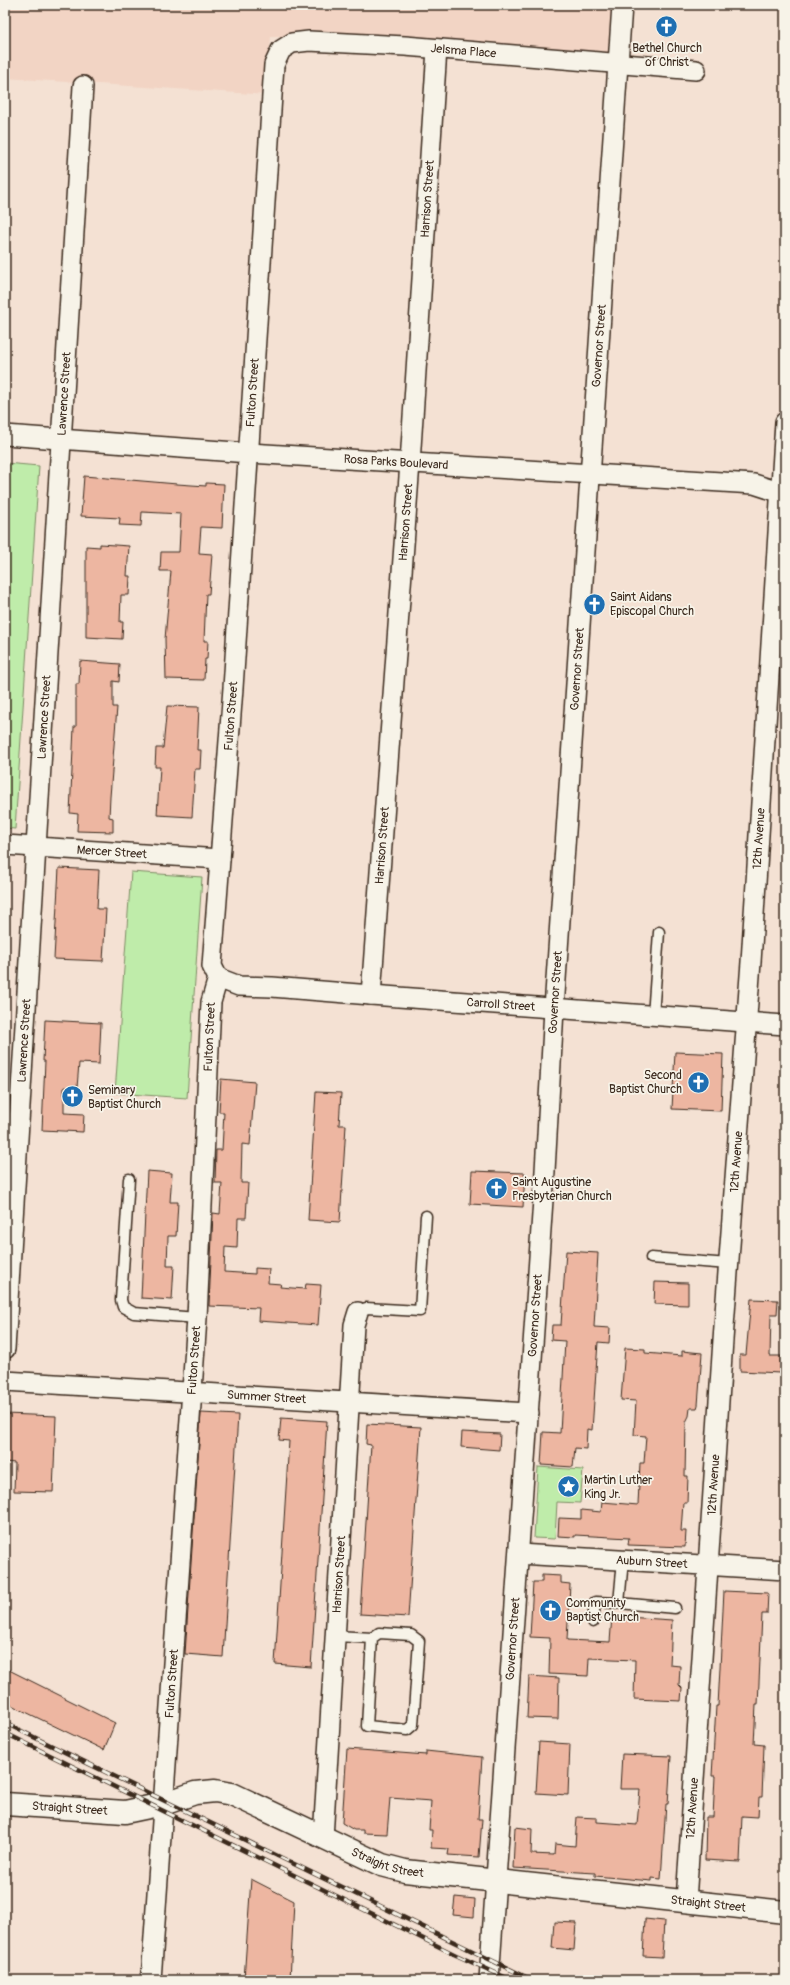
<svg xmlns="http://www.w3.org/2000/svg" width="790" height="1985" viewBox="0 0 790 1985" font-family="Pangolin,sans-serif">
	<rect width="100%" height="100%" fill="#f4e1d3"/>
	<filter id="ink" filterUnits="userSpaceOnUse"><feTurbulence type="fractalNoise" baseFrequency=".025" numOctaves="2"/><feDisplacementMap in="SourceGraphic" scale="8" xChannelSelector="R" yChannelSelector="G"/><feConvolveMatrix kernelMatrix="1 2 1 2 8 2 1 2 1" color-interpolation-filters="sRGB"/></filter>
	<g filter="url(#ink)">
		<path fill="#f2d4c4" d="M5 5H620L616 65 271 36 267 95 5 78Z"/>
		<g fill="#bfecaa" stroke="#7d8b64">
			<path d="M5 463 39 466 15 829 5 828Z"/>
			<path d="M131 872 202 877 187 1098 115 1093Z"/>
			<path d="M538 1467 583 1470 580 1503 557 1502 555 1539 534 1538Z"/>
		</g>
		<g fill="#edb6a1" stroke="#3b2a1e">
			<path d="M84 476 177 484 206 486V483L224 484 222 528 201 527 199 553 212 554 209 594H206L204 641H208L207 659H205L204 680 166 679 165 639 171 571H160L161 552H179L181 514 142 512 141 526 119 525 120 518 81 516Z"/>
			<path d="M100 544 129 546 127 576H130L129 595H121L120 622H123L122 639 86 637V546L100 547Z"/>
			<path d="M80 661 120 664 119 682 113 681V707H117L110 797 109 817 113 818V832L77 831 78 814 70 813 73 749 74 727H76V684H79Z"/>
			<path d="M167 706 199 707 197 750H201L200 769H195L192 817 157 815 160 767H155L156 748H163Z"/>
			<path d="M59 868 99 870 97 909H106L103 961 54 959Z"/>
			<path d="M45 1020 101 1023 99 1064 79 1063 77 1088 64 1087V1113L84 1114 83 1132 42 1130 45 1061H43Z"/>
			<path d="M675 1052 723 1054 721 1111 672 1109Z"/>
			<path d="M221 1079 255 1082 250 1145 242 1144 241 1183H248L246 1218H238L237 1248 225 1247 224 1272 255 1274V1268L269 1269 268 1283 281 1284 280 1287 305 1289 306 1284 321 1285 318 1325 258 1321 259 1308 209 1306 213 1213 220 1214 222 1183H215L216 1150H222L224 1112H219Z"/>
			<path d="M316 1092 341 1093 339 1125H346L340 1222 308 1220Z"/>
			<path d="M147 1171 172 1173 170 1202H178L176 1236H168L167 1266H174L172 1300 141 1298Z"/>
			<path d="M472 1171 525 1173 523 1207 470 1204Z"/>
			<path d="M566 1251 598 1253 594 1327 610 1328 609 1343 598 1342 592 1430 587 1429 586 1449 575 1448 573 1467 541 1465 543 1432 560 1433 565 1341 551 1340 552 1325H561Z"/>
			<path d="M655 1282 688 1283V1305L654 1304Z"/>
			<path d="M751 1299 778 1300 777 1314H771L770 1356H781L780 1373 740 1371V1355H746Z"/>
			<path d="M625 1348 645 1349V1353L682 1356V1351L702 1353 698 1405 697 1408H690L689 1416 686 1422 685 1476H688L687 1503H683L681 1531H686L685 1547 628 1545 629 1538 575 1535V1537L558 1536 559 1518 581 1519V1510L601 1512 602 1502 638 1505 640 1463H644L646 1436 634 1435 636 1401 621 1400Z"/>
			<path d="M201 1413 238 1415 223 1657 185 1654Z"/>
			<path d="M5 1414 56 1416 53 1492 14 1491 15 1463 5 1462Z"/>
			<path d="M281 1418 327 1421 311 1667 275 1664 289 1441 279 1440Z"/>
			<path d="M367 1424 421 1427 408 1617 360 1614 371 1445 366 1444Z"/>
			<path d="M462 1432 500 1434 499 1450 461 1447Z"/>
			<path d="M542 1575 561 1576V1583L570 1584 567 1640 610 1642 612 1616 672 1620 670 1665 680 1666 679 1685 682 1688 681 1701 634 1699 635 1660 589 1658 588 1676 549 1674 550 1638 530 1637 533 1582H542Z"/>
			<path d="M724 1591 768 1593 767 1614H762L758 1705H756L754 1744 764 1745 762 1797H759L758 1817 742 1816 740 1862 705 1860 706 1817H713L715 1776H712L713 1759 716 1706H718Z"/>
			<path d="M5 1668 115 1723 104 1750 5 1702Z"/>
			<path d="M529 1676 559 1678 558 1719 527 1718Z"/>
			<path d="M539 1742 570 1744 568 1795 536 1793Z"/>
			<path d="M347 1749 426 1755V1751L482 1757 478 1819H482L479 1857 448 1855 449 1849 431 1848 432 1830H429L431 1801 390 1798 387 1834 363 1833V1830H354L342 1823Z"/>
			<path d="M622 1754 671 1756 668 1804H666L661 1879 652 1878V1881L595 1876V1873L513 1868 515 1827 532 1829 531 1854 554 1855 555 1844 575 1846 577 1817 597 1818V1822L637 1825 640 1789H620Z"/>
			<path d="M251 1879 294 1901 290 1980H244Z"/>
			<path d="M455 1897 475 1899 474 1917 453 1915Z"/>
			<path d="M645 1919 664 1921 662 1957 643 1956Z"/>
			<path d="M554 1922 576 1923 574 1950 552 1948Z"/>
		</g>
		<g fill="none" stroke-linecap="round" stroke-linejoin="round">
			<defs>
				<g id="lane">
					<path d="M653 1016 659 932"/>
					<path d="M129 1179 121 1300 123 1307 134 1313 197 1318"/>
					<path d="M651 1258 729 1264"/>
					<path d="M358 1312 366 1308 420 1311 426 1216"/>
					<path d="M619 1603 675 1608"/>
					<path d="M593 1622 595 1602 619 1603 623 1560"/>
					<path d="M336 1636 372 1638 379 1633 411 1635 419 1641 413 1725 407 1730 367 1726 372 1638"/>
				</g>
				<g id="street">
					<path id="s1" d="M5 435 249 453 754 484 785 494"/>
					<path id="s2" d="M5 845 220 859"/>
					<path id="s3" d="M218 978 239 986 272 987 371 995 785 1025"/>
					<path id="s4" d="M371 995 410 463 437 49"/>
					<path id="s5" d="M5 1349 83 86"/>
					<path id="s6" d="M5 1381 529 1413"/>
					<path id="s7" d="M519 1554 785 1570"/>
					<path id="s8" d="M323 1838 354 1325 358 1312"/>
					<path id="s9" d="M686 1901 723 1340 751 962 785 422"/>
					<path id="s10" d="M151 1980 197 1318 211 1002 218 978 212 966 233 688 274 65 281 50 292 43 309 41 405 46 696 70"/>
					<path id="s11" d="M489 1980 545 1171 554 1009 622 5"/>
				</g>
				<g id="secondary">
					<path id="s12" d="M5 1804 125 1812 163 1804 195 1793 215 1791 232 1794 382 1865 405 1871 785 1912"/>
				</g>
			</defs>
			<use href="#lane" stroke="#3b2a1e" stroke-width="13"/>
			<use href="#street" stroke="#3b2a1e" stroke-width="22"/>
			<use href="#secondary" stroke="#3b2a1e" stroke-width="25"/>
			<use href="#lane" stroke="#f7f3e8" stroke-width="10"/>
			<use href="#street" stroke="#f7f3e8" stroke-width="19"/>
			<use href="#secondary" stroke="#f7f3e8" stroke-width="22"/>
			<defs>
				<g id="rail">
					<path d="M5 1723 532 1980"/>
					<path d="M5 1733 456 1955 511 1980"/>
				</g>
			</defs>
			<use href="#rail" stroke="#3b2a1e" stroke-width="4.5"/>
			<use href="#rail" stroke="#f7f3e8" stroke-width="3" stroke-dasharray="9" stroke-linecap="butt"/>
		</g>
	</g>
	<defs>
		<symbol id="church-disc" viewBox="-11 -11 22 22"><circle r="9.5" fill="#1f6fb2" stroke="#f7f3e8"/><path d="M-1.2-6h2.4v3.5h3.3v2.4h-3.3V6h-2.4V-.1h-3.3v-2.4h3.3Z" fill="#fff"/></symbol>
		<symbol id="sight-disc" viewBox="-11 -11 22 22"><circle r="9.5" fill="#1f6fb2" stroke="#f7f3e8"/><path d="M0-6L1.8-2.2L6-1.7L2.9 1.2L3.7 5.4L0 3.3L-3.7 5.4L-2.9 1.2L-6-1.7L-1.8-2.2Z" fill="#fff"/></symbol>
	</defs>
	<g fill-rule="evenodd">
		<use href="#church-disc" x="654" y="14" width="25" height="25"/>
		<use href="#church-disc" x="582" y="592" width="25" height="25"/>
		<use href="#church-disc" x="686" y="1070" width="25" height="25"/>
		<use href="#church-disc" x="60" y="1084" width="25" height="25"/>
		<use href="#church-disc" x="484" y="1176" width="25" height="25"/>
		<use href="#sight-disc" x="556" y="1474" width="25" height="25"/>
		<use href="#church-disc" x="538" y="1598" width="25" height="25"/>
	</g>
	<g text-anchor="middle" stroke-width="3.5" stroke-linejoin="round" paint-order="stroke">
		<g font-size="12" fill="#3b2a1e" stroke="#f7f3e8" text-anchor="start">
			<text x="667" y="52" text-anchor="middle">Bethel Church<tspan x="667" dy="14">of Christ</tspan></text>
			<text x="610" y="601">Saint Aidans<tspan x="610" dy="14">Episcopal Church</tspan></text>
			<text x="682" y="1079" text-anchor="end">Second<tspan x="682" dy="14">Baptist Church</tspan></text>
			<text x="88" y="1094">Seminary<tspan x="88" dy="14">Baptist Church</tspan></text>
			<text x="512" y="1186">Saint Augustine<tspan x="512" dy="14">Presbyterian Church</tspan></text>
			<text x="584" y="1484">Martin Luther<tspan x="584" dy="14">King Jr.</tspan></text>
			<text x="566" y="1607">Community<tspan x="566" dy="14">Baptist Church</tspan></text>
		</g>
		<g font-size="12" fill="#3b2a1e" stroke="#f7f3e8">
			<text dy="4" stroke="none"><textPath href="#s10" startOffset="2123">Jelsma Place</textPath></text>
			<text dy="4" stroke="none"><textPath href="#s4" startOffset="798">Harrison Street</textPath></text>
			<text dy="4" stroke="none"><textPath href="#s11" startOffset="1638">Governor Street</textPath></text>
			<text dy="4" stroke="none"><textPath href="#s10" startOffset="1593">Fulton Street</textPath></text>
			<text dy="4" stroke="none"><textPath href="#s5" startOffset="957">Lawrence Street</textPath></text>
			<text dy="4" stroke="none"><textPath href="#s1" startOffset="392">Rosa Parks Boulevard</textPath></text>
			<text dy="4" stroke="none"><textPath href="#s4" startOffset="474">Harrison Street</textPath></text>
			<text dy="4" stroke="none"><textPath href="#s11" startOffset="1314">Governor Street</textPath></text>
			<text dy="4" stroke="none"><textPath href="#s10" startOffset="1269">Fulton Street</textPath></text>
			<text dy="4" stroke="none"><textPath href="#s5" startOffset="633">Lawrence Street</textPath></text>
			<text dy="4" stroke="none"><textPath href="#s9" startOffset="1065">12th Avenue</textPath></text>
			<text dy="4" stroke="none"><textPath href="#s4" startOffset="150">Harrison Street</textPath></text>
			<text dy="4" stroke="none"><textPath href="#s2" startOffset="107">Mercer Street</textPath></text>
			<text dy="4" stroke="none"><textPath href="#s11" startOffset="990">Governor Street</textPath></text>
			<text dy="4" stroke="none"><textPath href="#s3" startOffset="285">Carroll Street</textPath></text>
			<text dy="4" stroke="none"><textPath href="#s10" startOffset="945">Fulton Street</textPath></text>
			<text dy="4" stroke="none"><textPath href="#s5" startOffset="309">Lawrence Street</textPath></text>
			<text dy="4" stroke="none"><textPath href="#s9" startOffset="741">12th Avenue</textPath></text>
			<text dy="4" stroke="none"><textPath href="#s11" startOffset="666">Governor Street</textPath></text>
			<text dy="4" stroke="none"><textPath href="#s10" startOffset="621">Fulton Street</textPath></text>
			<text dy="4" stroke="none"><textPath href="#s6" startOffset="262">Summer Street</textPath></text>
			<text dy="4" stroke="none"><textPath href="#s9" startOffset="417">12th Avenue</textPath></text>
			<text dy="4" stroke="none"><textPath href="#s7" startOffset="133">Auburn Street</textPath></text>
			<text dy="4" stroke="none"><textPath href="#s8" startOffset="264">Harrison Street</textPath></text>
			<text dy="4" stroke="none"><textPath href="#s11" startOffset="342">Governor Street</textPath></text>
			<text dy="4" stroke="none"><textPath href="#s10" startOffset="297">Fulton Street</textPath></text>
			<text dy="4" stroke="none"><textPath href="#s9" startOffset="93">12th Avenue</textPath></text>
			<text dy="4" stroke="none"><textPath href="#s12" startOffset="65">Straight Street</textPath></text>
			<text dy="4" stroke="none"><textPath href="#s12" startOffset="401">Straight Street</textPath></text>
			<text dy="4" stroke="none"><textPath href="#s12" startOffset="725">Straight Street</textPath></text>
		</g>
	</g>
	<rect width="790" height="1985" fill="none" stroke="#f7f3e8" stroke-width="20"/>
	<rect x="10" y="10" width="770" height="1965" fill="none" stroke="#3b2a1e" stroke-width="1.5" filter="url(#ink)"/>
</svg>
